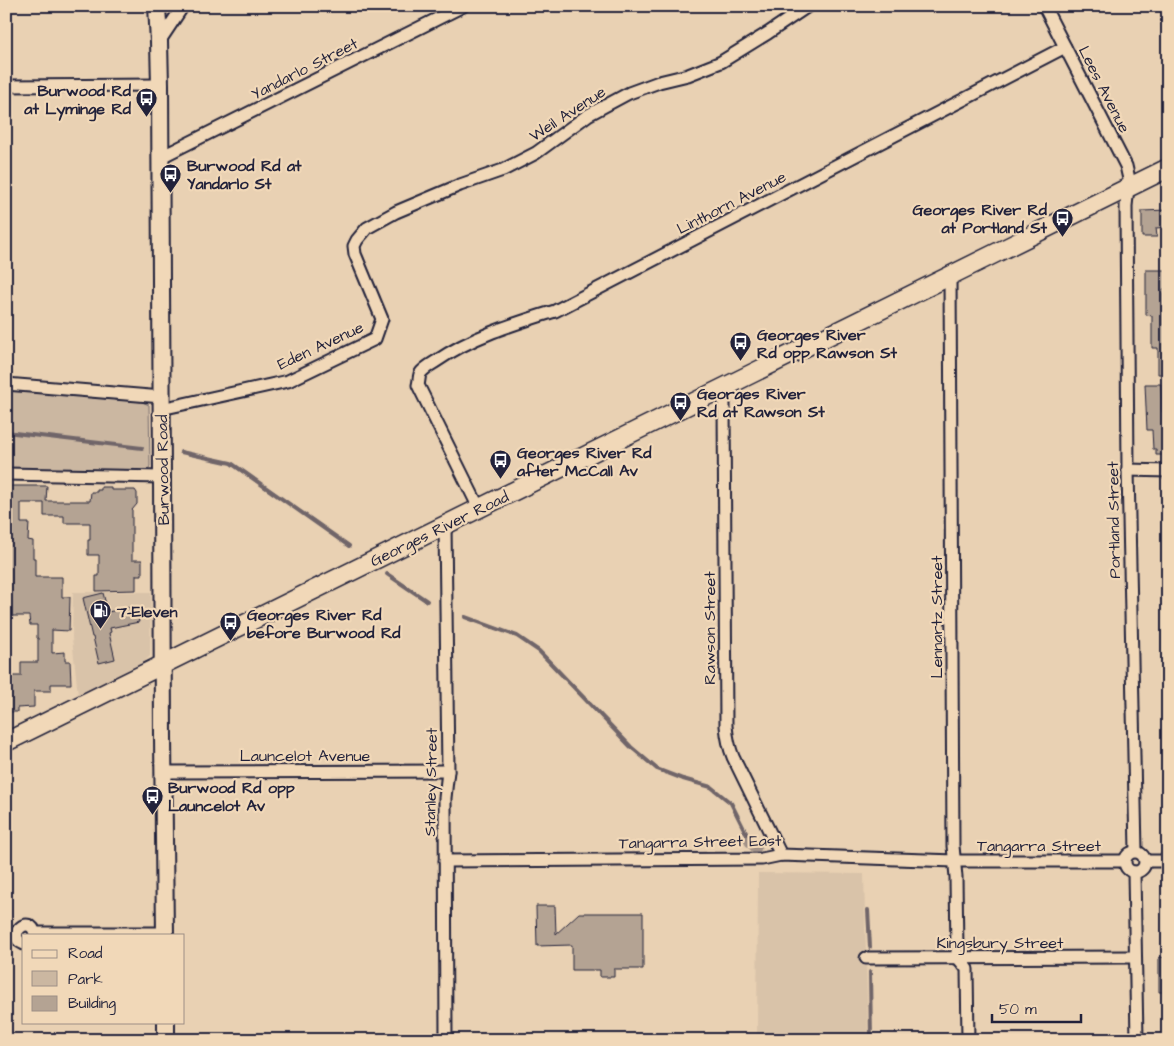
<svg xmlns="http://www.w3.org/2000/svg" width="1174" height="1046" viewBox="0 0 1174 1046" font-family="'Architects Daughter',sans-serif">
	<rect width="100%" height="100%" fill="#e9d1b3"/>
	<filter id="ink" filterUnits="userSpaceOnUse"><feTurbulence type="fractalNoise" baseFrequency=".02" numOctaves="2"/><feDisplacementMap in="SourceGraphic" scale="10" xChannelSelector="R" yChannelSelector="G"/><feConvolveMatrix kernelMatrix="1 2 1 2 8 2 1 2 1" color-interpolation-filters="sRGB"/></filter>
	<g filter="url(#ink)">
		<g fill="#d9c3a9">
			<path d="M73 592H151L150 656 145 661 78 695 72 638Z"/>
			<path d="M758 873 864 874 868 1038 757 1040Z"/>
		</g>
		<path fill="#cbb7a1" stroke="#766c6e" d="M6 390 142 402 149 405 150 466 148 470 144 472 6 470Z"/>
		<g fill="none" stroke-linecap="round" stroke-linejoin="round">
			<g stroke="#6f6569" stroke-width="4">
				<path d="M6 432 142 448"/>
				<path d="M181 452 231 463 349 546"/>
				<path d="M387 574 427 601"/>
				<path d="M465 617 517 636 539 651 631 747 657 769 683 779 711 787 731 803 750 841"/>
				<path d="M868 910 870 947"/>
				<path d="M870 972 871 1040"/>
			</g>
			<path stroke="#a29288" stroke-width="12" d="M750 841 756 847"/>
		</g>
		<g fill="#b4a393" stroke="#22223b">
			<path d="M1168 210V227L1156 228 1157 237H1142V211Z"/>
			<path d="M1146 270H1168V289H1163V325H1168V374H1158V348H1152V316L1146 315Z"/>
			<path d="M1145 384H1161L1162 412H1168V455H1156V449H1153L1152 430H1147Z"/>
			<path d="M6 486H47L46 501H90L91 492H97V490H101V487H111V490H135L137 493V504L132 510V560H142V575H136V590L96 591V576H99V555H88V540H90V523H64V516H44V503H21V523H29L28 540 33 541V558H35V577H62V597H70L69 631 52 630V653L65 652V661H70L71 684H51V691H34V707L17 708V712H6V676H21V662H38V638H37V625H30L29 616H6Z"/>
			<path d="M103 593 108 612 135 606 139 622 110 628 111 632 109 633 115 659 99 663 93 637H92L83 598Z"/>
			<path d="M536 906H555L556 934 579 913H643V969H614V977H600V970H572V945L537 946Z"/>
			<path d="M1159 957 1168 958V992H1159Z"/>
		</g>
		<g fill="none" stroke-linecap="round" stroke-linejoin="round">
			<defs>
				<g id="minor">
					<path d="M1044 6 1126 166 1129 179 1126 206 1128 470 1136 851"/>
					<path d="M159 42 183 6"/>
					<path d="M6 86 160 85"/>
					<path d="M159 158 463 6"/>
					<path d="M950 276 953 846 956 877 957 951 958 958 967 969 968 1040"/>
					<path d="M6 384 162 397"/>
					<path d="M722 388 724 404 726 726C727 737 729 747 733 757L781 855"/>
					<path d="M161 409 288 381 375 339 382 319 355 254 354 246 357 240 367 228 396 212 460 185 503 170 536 153 588 115 629 93 659 82 688 75 721 62 768 33 808 6"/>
					<path d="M1128 470 1168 471"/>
					<path d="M6 474 162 477"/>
					<path d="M479 508 418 385C419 382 419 377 420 374 423 369 430 365 435 362 471 337 513 324 555 311L1065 47"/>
					<path d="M445 525 448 771 445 798 446 1040"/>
					<path d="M163 772 448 771"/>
					<circle cx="1135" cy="862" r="10"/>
					<path d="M445 861 762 859 781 855 955 861H1124"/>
					<path d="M1145 861H1168"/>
					<path d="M1134 872 1137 1040"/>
					<path d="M36 933H165"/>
					<path d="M24 944C3 935 32 912 35 935"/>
					<path d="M866 958 1135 957"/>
				</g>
				<g id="secondary">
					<path d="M157 6 159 42 160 85 162 477 163 737 165 935"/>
					<path d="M166 1022V1040"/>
				</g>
				<path id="primary" d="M6 742 1168 168"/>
			</defs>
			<use href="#minor" stroke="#22223b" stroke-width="15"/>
			<use href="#secondary" stroke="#22223b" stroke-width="20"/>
			<use href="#primary" stroke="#22223b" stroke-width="21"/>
			<use href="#minor" stroke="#f1d8b8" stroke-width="11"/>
			<use href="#secondary" stroke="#f1d8b8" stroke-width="16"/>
			<use href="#primary" stroke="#f1d8b8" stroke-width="18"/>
		</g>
	</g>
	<defs>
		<symbol id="bus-pin" viewBox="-11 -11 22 30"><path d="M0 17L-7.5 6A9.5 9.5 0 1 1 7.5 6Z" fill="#22223b" stroke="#f1d8b8"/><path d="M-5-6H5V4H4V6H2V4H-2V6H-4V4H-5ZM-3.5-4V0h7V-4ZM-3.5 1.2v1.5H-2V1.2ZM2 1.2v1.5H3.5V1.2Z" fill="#fff"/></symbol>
		<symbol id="fuel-pin" viewBox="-11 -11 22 30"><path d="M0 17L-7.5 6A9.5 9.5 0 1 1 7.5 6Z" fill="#22223b" stroke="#f1d8b8"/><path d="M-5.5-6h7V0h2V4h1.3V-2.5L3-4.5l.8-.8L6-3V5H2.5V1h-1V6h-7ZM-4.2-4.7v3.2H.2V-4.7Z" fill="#fff"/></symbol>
	</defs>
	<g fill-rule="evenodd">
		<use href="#bus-pin" x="134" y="86" width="25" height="34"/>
		<use href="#bus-pin" x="158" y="162" width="25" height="34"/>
		<use href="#bus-pin" x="1050" y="206" width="25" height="34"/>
		<use href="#bus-pin" x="728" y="330" width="25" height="34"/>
		<use href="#bus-pin" x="668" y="390" width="25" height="34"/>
		<use href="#bus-pin" x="488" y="448" width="25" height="34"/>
		<use href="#fuel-pin" x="88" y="598" width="25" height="34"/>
		<use href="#bus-pin" x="218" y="610" width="25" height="34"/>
		<use href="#bus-pin" x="140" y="784" width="25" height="34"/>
	</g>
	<g text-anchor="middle" stroke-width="4.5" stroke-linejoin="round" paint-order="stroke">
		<g font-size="16" fill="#22223b" stroke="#f1d8b8">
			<text transform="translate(304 68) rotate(-27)" y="6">Yandarlo Street</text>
			<text transform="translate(1105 89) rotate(63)" y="6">Lees Avenue</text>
			<text transform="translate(567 113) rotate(-33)" y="6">Weil Avenue</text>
			<text transform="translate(731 202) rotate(-27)" y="6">Linthorn Avenue</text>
			<text transform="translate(320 345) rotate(-25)" y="6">Eden Avenue</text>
			<text transform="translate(162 470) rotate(-91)" y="6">Burwood Road</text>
			<text transform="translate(1113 520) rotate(-91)" y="6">Portland Street</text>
			<text transform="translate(439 528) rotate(-26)" y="6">Georges River Road</text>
			<text transform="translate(936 617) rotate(-90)" y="6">Lennartz Street</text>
			<text transform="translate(709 628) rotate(-90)" y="6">Rawson Street</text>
			<text x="305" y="761">Launcelot Avenue</text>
			<text transform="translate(430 782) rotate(-89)" y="6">Stanley Street</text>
			<text transform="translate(700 841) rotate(-1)" y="6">Tangarra Street East</text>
			<text x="1039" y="851">Tangarra Street</text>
			<text x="1000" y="948">Kingsbury Street</text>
		</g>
		<g font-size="16" font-weight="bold" fill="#22223b" stroke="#f1d8b8" text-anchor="start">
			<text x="131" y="96" text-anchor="end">Burwood Rd<tspan x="131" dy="18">at Lyminge Rd</tspan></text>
			<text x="187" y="171">Burwood Rd at<tspan x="187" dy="18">Yandarlo St</tspan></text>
			<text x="1047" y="215" text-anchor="end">Georges River Rd<tspan x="1047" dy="18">at Portland St</tspan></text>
			<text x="757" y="340">Georges River<tspan x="757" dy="18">Rd opp Rawson St</tspan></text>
			<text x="697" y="399">Georges River<tspan x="697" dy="18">Rd at Rawson St</tspan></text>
			<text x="517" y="458">Georges River Rd<tspan x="517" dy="18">after McCall Av</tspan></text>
			<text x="117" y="617">7-Eleven</text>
			<text x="247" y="620">Georges River Rd<tspan x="247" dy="18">before Burwood Rd</tspan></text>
			<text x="168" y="793">Burwood Rd opp<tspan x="168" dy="18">Launcelot Av</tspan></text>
		</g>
	</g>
	<rect width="1174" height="1046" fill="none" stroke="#f1d8b8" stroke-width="25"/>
	<rect x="12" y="12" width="1149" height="1021" fill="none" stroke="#22223b" stroke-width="2" filter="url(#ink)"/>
	<rect x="22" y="934" width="162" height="90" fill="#f1d8b8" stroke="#9e8f86"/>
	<rect x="32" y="950" width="25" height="8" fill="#f1d8b8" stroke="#9e8f86"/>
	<text x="68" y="958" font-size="15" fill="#22223b">Road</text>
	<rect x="32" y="971" width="25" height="15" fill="#cbb7a1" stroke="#9e8f86"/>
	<text x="68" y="984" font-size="15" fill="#22223b">Park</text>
	<rect x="32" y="996" width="25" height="15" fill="#b4a393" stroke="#9e8f86"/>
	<text x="68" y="1008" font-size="15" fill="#22223b">Building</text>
	<path d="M992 1014v8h89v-8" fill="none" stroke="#22223b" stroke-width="2.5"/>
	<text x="999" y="1014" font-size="15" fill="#22223b" stroke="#f1d8b8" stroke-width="4" paint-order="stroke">50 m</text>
</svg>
